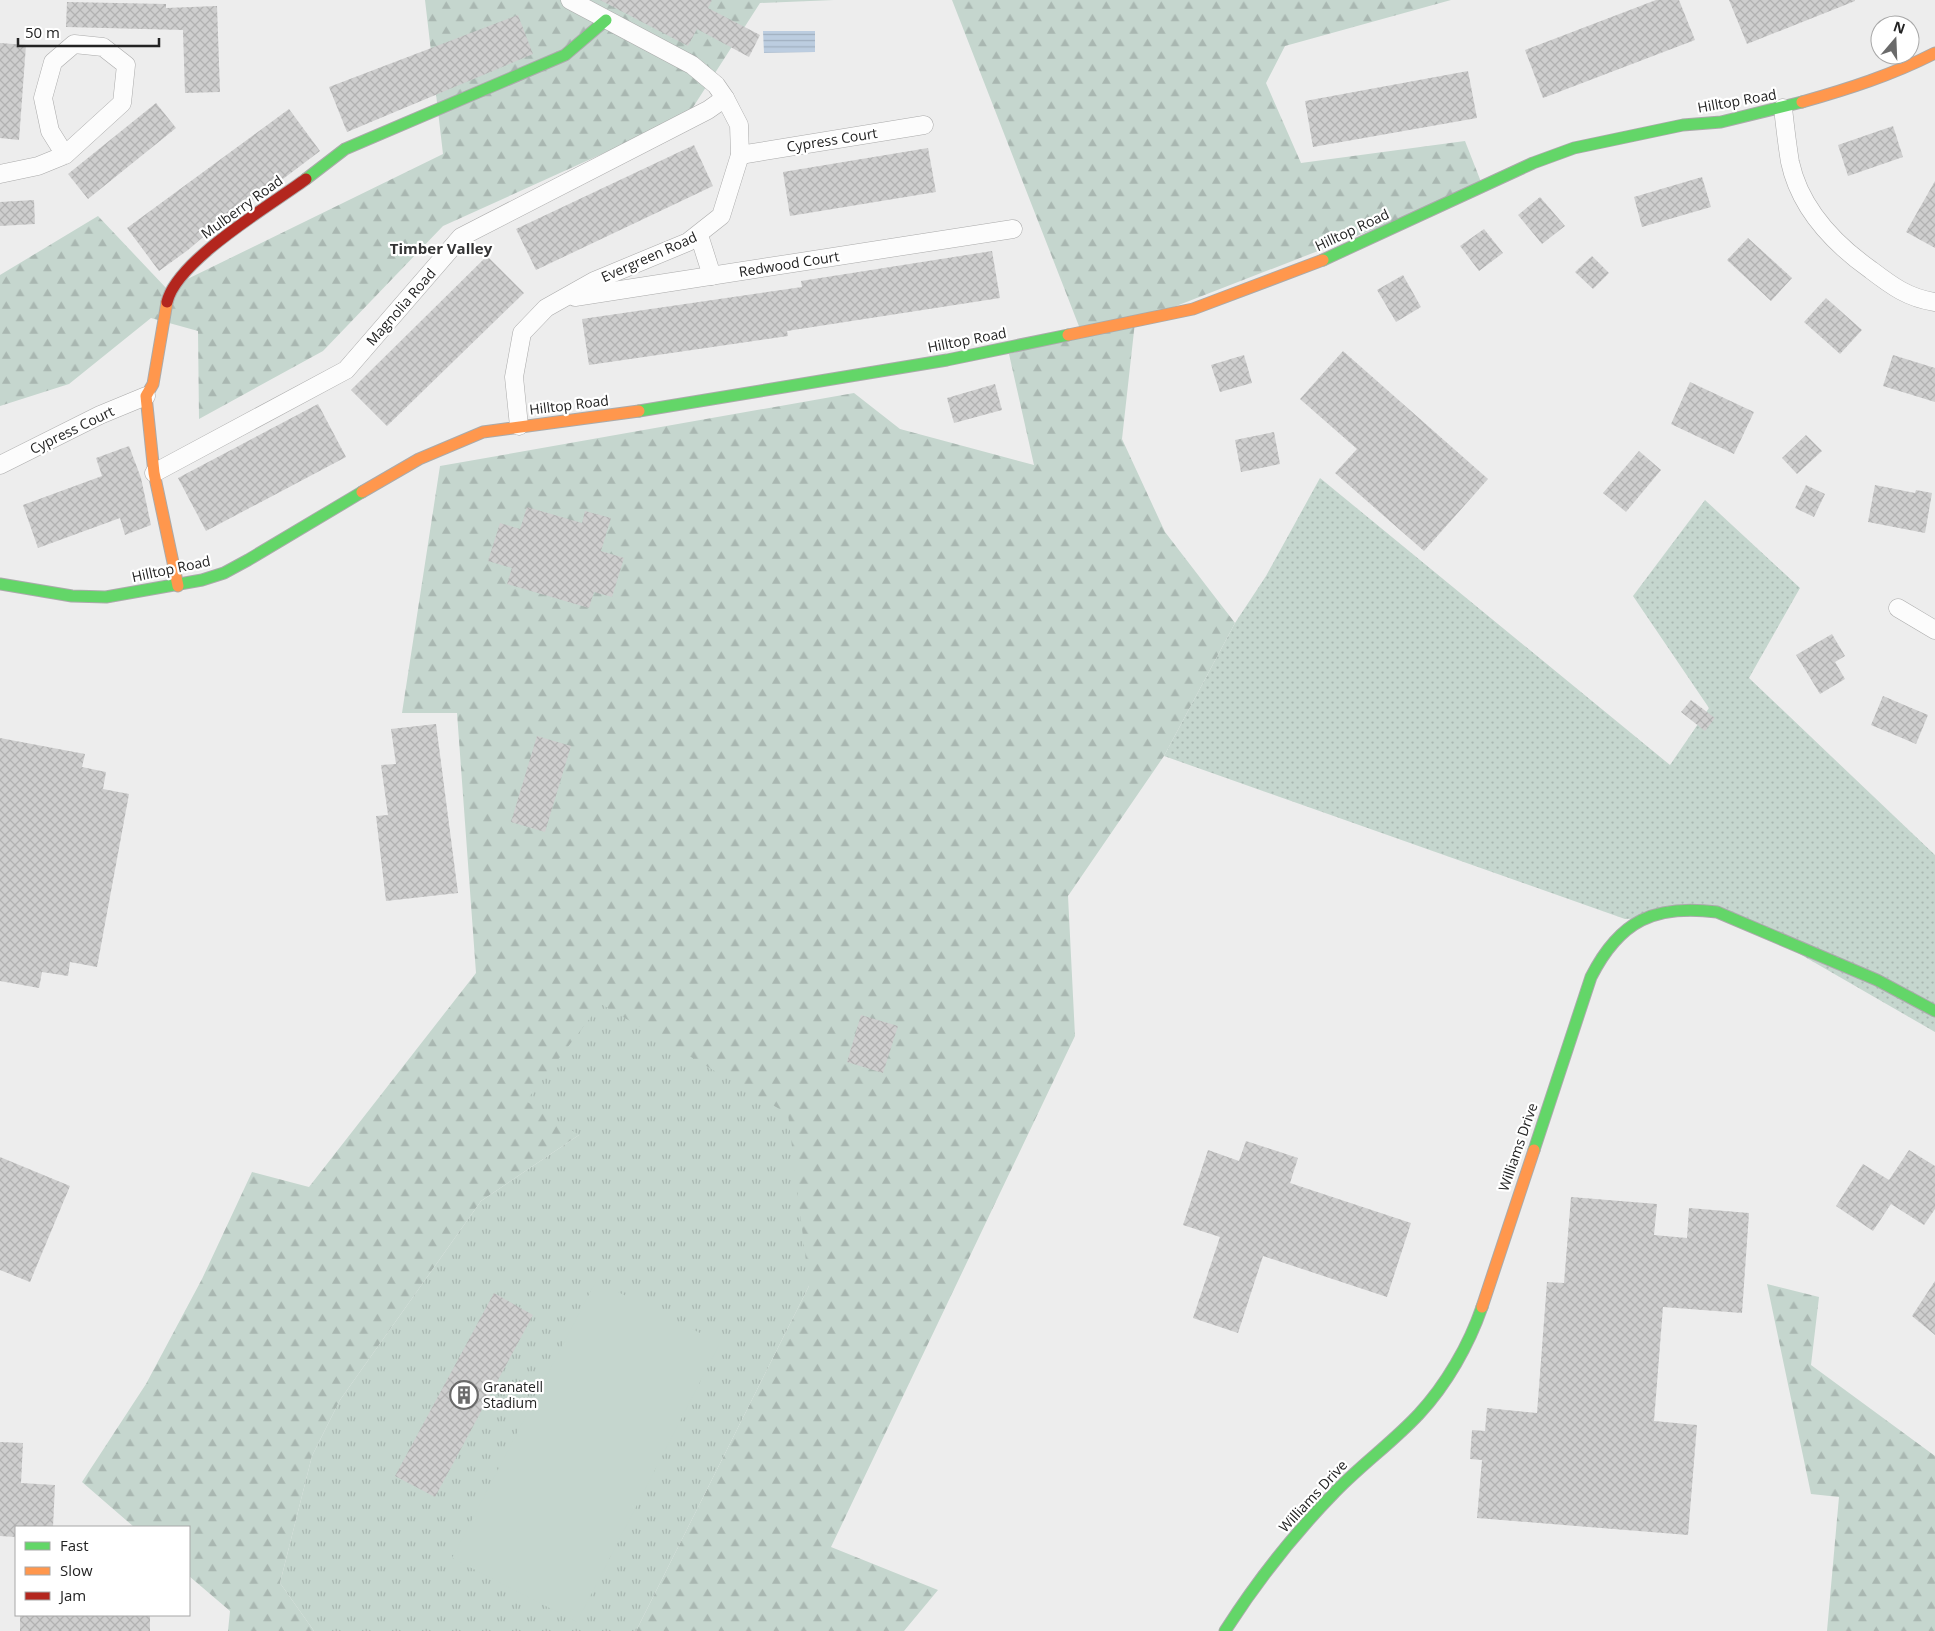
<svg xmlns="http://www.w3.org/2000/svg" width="1935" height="1631" viewBox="0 0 1935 1631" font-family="'Open Sans',sans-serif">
	<defs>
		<pattern id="grass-dots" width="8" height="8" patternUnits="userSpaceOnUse" patternTransform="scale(1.25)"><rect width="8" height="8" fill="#c5d6ce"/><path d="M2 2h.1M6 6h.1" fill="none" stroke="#a9b7b1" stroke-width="1.8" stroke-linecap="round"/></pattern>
		<pattern id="forest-firs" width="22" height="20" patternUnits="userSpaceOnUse" patternTransform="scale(1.25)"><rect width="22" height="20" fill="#c5d6ce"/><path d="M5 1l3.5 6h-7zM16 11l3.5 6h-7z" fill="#a9b7b1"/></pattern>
		<pattern id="park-tufts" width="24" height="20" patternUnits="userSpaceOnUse" patternTransform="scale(1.25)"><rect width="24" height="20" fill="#c5d6ce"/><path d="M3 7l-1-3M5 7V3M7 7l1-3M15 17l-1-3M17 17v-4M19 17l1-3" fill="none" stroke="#a9b7b1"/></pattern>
		<pattern id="water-rules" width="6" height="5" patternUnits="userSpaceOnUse" patternTransform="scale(1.25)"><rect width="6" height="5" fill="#bccde0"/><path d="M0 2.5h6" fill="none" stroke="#a1b0c0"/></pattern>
		<pattern id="building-cross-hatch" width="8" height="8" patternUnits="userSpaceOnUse" patternTransform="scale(1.25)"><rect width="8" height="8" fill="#cecece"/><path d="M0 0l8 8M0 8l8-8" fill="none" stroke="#b1b1b1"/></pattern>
	</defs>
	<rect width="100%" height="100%" fill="#ededed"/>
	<path fill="url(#grass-dots)" d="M1320 478 1670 765 1709 708 1633 596 1705 500 1800 588 1749 678 1935 855V1032L1732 915 1625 919 1164 756 1235 623 1266 576Z"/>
	<g fill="url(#forest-firs)">
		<path d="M425 0H834L760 3 688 115 443 226 323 351 199 419 198 331 151 318 69 384 0 406V275L98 216 167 289 443 154Z"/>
		<path d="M952 0H1451L1285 46 1266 83 1301 163 1465 141 1483 187 1135 322 1122 439 1165 532 1235 623 1164 756 1068 896 1075 1036 831 1547 938 1590 904 1631H636L809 1286 579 1135 481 1201 340 1400 312 1456 280 1583 314 1631H228L230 1611 189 1576V1527H134L82 1482 146 1384 202 1279 252 1172 309 1187 476 973 457 713H402L440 466 854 393 900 429 1034 465 1009 354 1082 334Z"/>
		<path d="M1767 1284 1819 1297 1811 1365 1935 1456V1631H1827L1839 1497 1811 1494Z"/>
	</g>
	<path fill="url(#park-tufts)" d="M601 1004 788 1114 809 1286 636 1631H314L280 1583 312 1456 340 1400 481 1201 579 1135 526 1101Z"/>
	<path fill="#c5d6ce" d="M596 1281 720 1343 577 1622 452 1558Z"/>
	<path fill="url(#water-rules)" d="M763 31H815V52L764 53Z"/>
	<g fill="url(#building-cross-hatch)">
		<path d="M600 0H712L708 8 760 35 749 57 697 29 688 46Z"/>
		<path d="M1656 0H1679L1695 40 1543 98 1525 50Z"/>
		<path d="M1729 0H1855V1L1747 44Z"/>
		<path d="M67 2 166 4V8L217 6 220 92 185 93 183 30 66 27Z"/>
		<path d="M518 15 533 54 347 132 329 87Z"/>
		<path d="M0 43 26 45 19 140 0 138Z"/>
		<path d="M1468 71 1477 118 1313 147 1305 101Z"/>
		<path d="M156 103 176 128 88 199 68 174Z"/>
		<path d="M289 109 320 151 275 185 224 219 188 250 159 271 127 228Z"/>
		<path d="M1893 126 1903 157 1848 176 1838 145Z"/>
		<path d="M694 145 713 186 536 270 516 229Z"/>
		<path d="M928 148 936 192 790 216 783 172Z"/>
		<path d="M1702 177 1711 207 1642 227 1634 197Z"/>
		<path d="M1935 181V248L1906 232Z"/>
		<path d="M1540 197 1565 226 1542 244 1518 215Z"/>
		<path d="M34 200 35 224 0 226V202Z"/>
		<path d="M1484 229 1503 253 1479 271 1460 246Z"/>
		<path d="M1748 238 1792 278 1771 301 1727 260Z"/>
		<path d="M992 251 1000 298 787 331 788 336 589 365 582 319 802 287 801 281Z"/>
		<path d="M487 256 524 293 387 426 351 390Z"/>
		<path d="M1592 256 1609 273 1593 289 1575 272Z"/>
		<path d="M1403 275 1421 307 1396 322 1377 290Z"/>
		<path d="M1826 298 1862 330 1840 354 1804 322Z"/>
		<path d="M1343 351 1488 479 1424 551 1335 473 1357 449 1300 399Z"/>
		<path d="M1244 355 1252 383 1220 392 1211 365Z"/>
		<path d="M1893 355 1935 368V402L1883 386Z"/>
		<path d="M1690 382 1754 412 1734 454 1671 424Z"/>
		<path d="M995 384 1002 410 954 423 947 398Z"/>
		<path d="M318 404 346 457 206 531 178 478Z"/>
		<path d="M1274 432 1280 464 1241 472 1235 440Z"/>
		<path d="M1806 435 1822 451 1797 474 1782 458Z"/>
		<path d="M129 446 141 478 151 525 125 535 120 518 38 548 23 505 102 476 96 458Z"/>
		<path d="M1639 451 1661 470 1626 512 1603 493Z"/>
		<path d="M1806 485 1825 494 1814 517 1795 508Z"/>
		<path d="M1875 485 1915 493 1916 490 1932 493 1925 533 1868 522Z"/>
		<path d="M527 507 582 523 585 511 611 518 601 551 624 558 612 597 594 592 589 608 507 584 512 568 488 561 500 523 520 529Z"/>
		<path d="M1832 634 1845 656 1835 662 1845 679 1820 694 1796 655Z"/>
		<path d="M1883 696 1928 715 1916 744 1871 725Z"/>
		<path d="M1691 700 1715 718 1705 731 1681 712Z"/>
		<path d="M436 724 458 893 386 901 376 816 388 815 381 765 396 764 391 729Z"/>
		<path d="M537 736 571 746 545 832 511 822Z"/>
		<path d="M0 738 85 754 82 767 106 772 103 789 129 794 97 967 70 962 68 976 42 972 39 988 0 981Z"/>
		<path d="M861 1015 898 1026 883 1073 847 1062Z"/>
		<path d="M1246 1141 1298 1158 1290 1183 1411 1223 1387 1297 1263 1256 1238 1333 1193 1318 1220 1237 1183 1225 1208 1150 1239 1161Z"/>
		<path d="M1909 1150 1935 1166V1209L1924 1225 1891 1204 1873 1231 1836 1206 1863 1164 1889 1180Z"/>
		<path d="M0 1157 70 1186 30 1282 0 1270Z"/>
		<path d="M1571 1197 1657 1204 1654 1235 1687 1238 1689 1208 1749 1213 1742 1313 1663 1307 1654 1421 1697 1425 1688 1535 1477 1518 1482 1460 1470 1459 1472 1430 1485 1431 1487 1408 1537 1413 1547 1282 1564 1283Z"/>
		<path d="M1935 1281V1335L1912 1316Z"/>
		<path d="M494 1293 533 1315 435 1497 395 1476Z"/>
		<path d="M0 1442 23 1443 21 1483 55 1485 53 1527H16V1537L0 1536Z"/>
		<rect x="20" y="1615" width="130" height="16"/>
	</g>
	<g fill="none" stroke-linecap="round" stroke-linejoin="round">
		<defs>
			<g id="street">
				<path d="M1783 108C1785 126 1787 144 1790 162 1800 209 1833 243 1871 270 1892 286 1908 298 1935 302"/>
				<path d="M740 155 924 125"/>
				<path d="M0 174 38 166 65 155 122 103 126 65 103 47 74 44 53 62 43 98 50 131 65 155"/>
				<path d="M699 235 712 276"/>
				<path d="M575 297 1013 229"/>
				<path d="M519 426 514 377 522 333 546 308 594 281 688 242 721 216 740 155 739 125 725 98 716 85 692 65 570 0"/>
				<path d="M0 465 100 415 146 396"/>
				<path d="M154 473 346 370 461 237 708 110 725 98"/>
				<path d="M1898 608 1935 630"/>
			</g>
			<g id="fast">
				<path d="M306 179 345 149 565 55 606 20"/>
				<path d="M1323 260 1533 163 1574 148 1683 125 1721 122 1802 102"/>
				<path d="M639 411 947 360 1068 335"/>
				<path d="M0 584 72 596 106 597 202 580 224 573 248 560 362 492"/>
				<path d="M1534 1150 1591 977C1620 920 1655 904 1717 912L1877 980 1935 1011"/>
				<path d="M1225 1631C1257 1581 1294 1534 1335 1492 1362 1464 1393 1442 1419 1414 1446 1385 1469 1345 1482 1307"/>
			</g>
			<g id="slow">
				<path d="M1802 102C1848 89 1892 75 1935 53"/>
				<path d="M167 302 153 384 146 396 154 473 178 586"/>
				<path d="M1068 335 1193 309 1323 260"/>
				<path d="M362 492 419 459 483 432 639 411"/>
				<path d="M1482 1307 1534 1150"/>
			</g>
			<path id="jam" d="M167 302C177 260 271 205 306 179"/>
		</defs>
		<use href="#street" stroke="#aaa" stroke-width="19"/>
		<use href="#fast" stroke="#aaa" stroke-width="13"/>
		<use href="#slow" stroke="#aaa" stroke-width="13"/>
		<use href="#jam" stroke="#aaa" stroke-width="13"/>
		<use href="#street" stroke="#fcfcfc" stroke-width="18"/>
		<use href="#fast" stroke="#63d668" stroke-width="11"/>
		<use href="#slow" stroke="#ff974d" stroke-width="11"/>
		<use href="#jam" stroke="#b3261e" stroke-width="11"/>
	</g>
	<defs>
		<symbol id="building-ring" viewBox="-11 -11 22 22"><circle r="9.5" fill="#fff" stroke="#6a6a6a" stroke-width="1.5"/><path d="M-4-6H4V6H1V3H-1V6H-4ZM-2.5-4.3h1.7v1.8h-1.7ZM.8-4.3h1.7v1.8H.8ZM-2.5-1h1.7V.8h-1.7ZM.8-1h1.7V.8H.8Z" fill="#6a6a6a"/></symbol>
	</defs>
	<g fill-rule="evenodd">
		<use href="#building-ring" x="448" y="1379" width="32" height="32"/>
	</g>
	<g text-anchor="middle" stroke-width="4.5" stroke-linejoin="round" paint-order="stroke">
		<g font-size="14" fill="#232323" stroke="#fff">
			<text transform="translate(1737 101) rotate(-10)" y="5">Hilltop Road</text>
			<text transform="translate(832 140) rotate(-9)" y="5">Cypress Court</text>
			<text transform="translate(242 207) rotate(-36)" y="5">Mulberry Road</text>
			<text transform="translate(1352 230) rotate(-25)" y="5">Hilltop Road</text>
			<text transform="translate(649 257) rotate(-24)" y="5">Evergreen Road</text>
			<text transform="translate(789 264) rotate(-9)" y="5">Redwood Court</text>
			<text transform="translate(401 307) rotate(-49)" y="5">Magnolia Road</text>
			<text transform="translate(967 340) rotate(-11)" y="5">Hilltop Road</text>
			<text transform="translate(569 405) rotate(-7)" y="5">Hilltop Road</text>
			<text transform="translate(72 430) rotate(-26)" y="5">Cypress Court</text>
			<text transform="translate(171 569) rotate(-12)" y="5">Hilltop Road</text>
			<text transform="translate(1518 1147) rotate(-71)" y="5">Williams Drive</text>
			<text transform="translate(1313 1496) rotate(-47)" y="5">Williams Drive</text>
		</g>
		<g font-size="14" fill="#232323" stroke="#fff" text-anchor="start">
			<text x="483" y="1392">Granatell<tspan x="483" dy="16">Stadium</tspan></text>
		</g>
		<g font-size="15" font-weight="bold" fill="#333334" stroke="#fff">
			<text x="441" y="254">Timber Valley</text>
		</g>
	</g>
	<rect x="15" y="1526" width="175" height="90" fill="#ffffff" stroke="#a7a7a7"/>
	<rect x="25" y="1542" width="25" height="8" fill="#63d668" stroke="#a7a7a7"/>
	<text x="60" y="1551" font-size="15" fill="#232323">Fast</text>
	<rect x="25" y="1567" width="25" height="8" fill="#ff974d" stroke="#a7a7a7"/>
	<text x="60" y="1576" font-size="15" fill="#232323">Slow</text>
	<rect x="25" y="1592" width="25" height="8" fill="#b3261e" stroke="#a7a7a7"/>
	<text x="60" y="1601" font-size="15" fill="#232323">Jam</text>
	<g transform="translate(1895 40) rotate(19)"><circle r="24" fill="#ffffff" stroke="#a7a7a7"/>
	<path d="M0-4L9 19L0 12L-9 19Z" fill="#6a6a6a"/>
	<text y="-8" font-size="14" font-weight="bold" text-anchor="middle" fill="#232323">N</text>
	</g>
	<path d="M18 38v8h141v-8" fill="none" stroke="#232323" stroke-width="2.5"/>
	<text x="25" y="38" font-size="15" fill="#232323" stroke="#ffffff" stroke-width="4" paint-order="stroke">50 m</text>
</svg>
